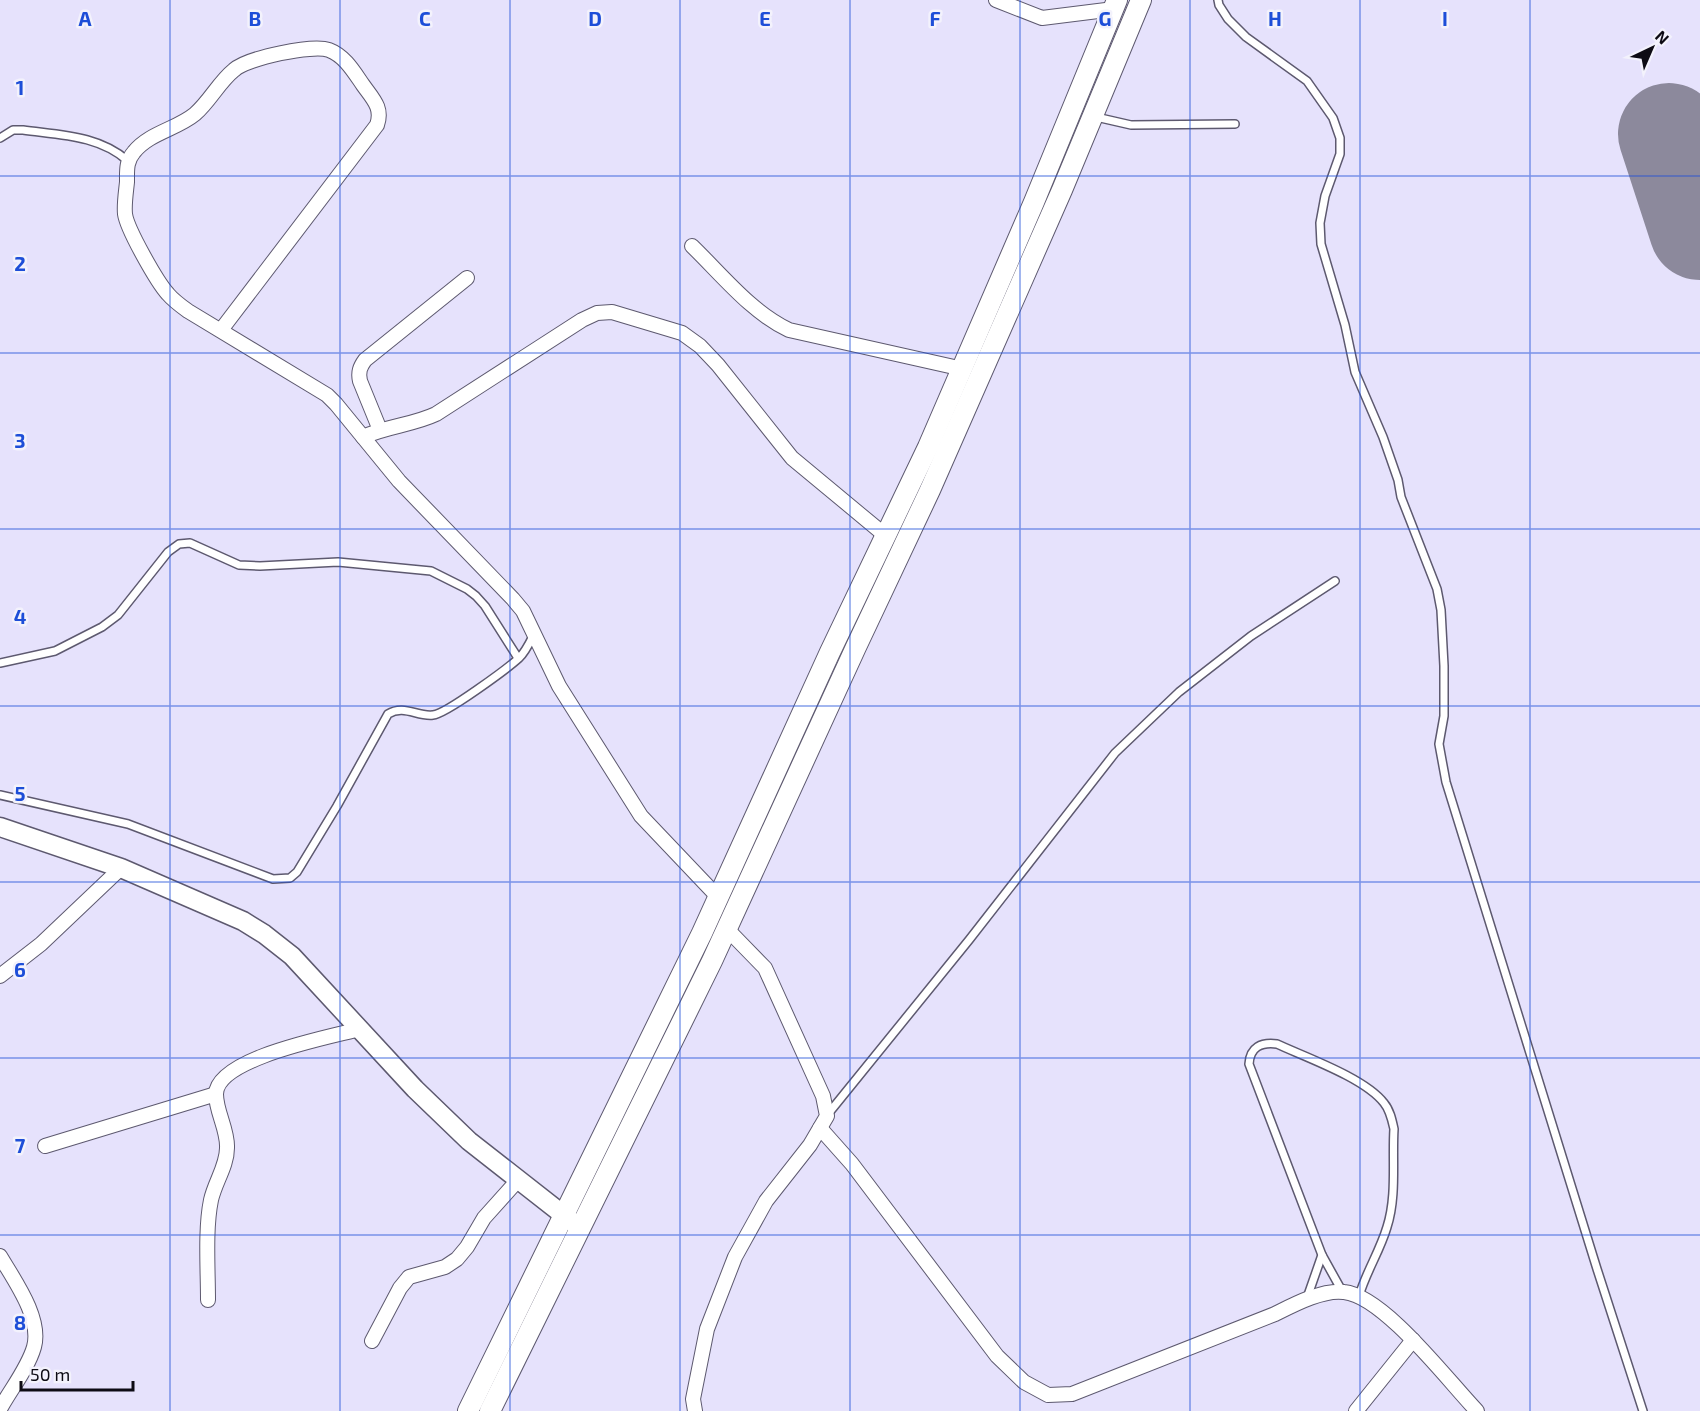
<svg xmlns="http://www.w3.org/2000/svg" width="1700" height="1411" viewBox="0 0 1700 1411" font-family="'Exo 2',sans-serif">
	<rect width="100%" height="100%" fill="#e6e2fc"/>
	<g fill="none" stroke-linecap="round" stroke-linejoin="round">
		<path stroke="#8c899c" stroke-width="102" d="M1669 134 1700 229"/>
		<defs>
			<g id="service">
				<path d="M1218 0 1219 5 1228 19 1246 37 1307 81 1333 118 1340 138V154L1325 196 1320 223 1321 244 1345 325 1355 372 1383 437 1398 480 1401 497 1437 589 1441 610 1444 666V716L1439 744 1446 782 1597 1269 1643 1411"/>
				<path d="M1096 117 1131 125 1235 124"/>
				<path d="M0 138 13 130H23C59 135 99 135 128 161"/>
				<path d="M0 663 55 651 102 627 118 615 168 552 179 544 190 543 239 565 260 566 338 562 431 571 467 589 476 596 485 606 518 658"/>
				<path d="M0 795 128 824 273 879 290 878 297 872 337 806 388 714C404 704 417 717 433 715 446 714 508 668 519 658 526 651 530 642 534 634"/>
				<path d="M828 1114 969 940 1115 753 1179 692 1251 636 1335 581"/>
				<path d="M1342 1291 1322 1255 1249 1064C1250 1047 1261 1042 1277 1044 1305 1057 1365 1078 1384 1103 1390 1110 1392 1120 1394 1129 1392 1160 1397 1196 1387 1227 1380 1251 1366 1272 1359 1296"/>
				<path d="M1307 1298 1322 1255"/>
			</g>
			<g id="minor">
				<path d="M996 0 1042 18 1114 9"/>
				<path d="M692 246C722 275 751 312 789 330L963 369"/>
				<path d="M221 330 377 125C383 108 373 99 363 85 354 72 345 56 329 50 313 44 247 58 234 70 219 82 210 101 195 114 177 129 149 133 134 152 126 161 127 171 127 182 126 192 124 204 125 214 127 229 157 282 168 294 173 300 181 306 188 311L327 395 336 404 399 481 513 599 523 611 559 686 641 816 718 897"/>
				<path d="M380 430 360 381C358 372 360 367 365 360L467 278"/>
				<path d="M363 437C387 426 413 425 436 414L582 320 597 313 612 312 682 333 700 346 718 365 792 458 886 536"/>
				<path d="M0 976 41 944 121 868"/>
				<path d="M820 1128 852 1164 997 1356 1024 1382 1048 1395 1072 1394 1275 1314C1293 1305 1323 1289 1344 1292 1384 1296 1449 1382 1477 1411"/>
				<path d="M45 1146 216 1094"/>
				<path d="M0 1256C14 1280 42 1318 34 1347 28 1368 11 1389 0 1409"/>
				<path d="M208 1300C208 1269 205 1229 211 1200 215 1182 227 1166 227 1148 228 1130 216 1112 216 1094 217 1058 330 1037 360 1029"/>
				<path d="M372 1341 400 1288 409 1277 445 1267 457 1259 467 1247 484 1218 518 1180"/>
				<path d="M695 1411 693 1399 707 1329 735 1257 766 1201 810 1145 827 1116 823 1096 765 968 727 929"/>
				<path d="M1356 1411 1413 1340"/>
			</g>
			<path id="secondary" d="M0 827 121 868 243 921 264 934 292 956 415 1089 469 1141 575 1224"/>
			<g id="primary">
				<path d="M468 1411 702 933 830 652 928 447 1034 202 1117 0"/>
				<path d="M490 1411 712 961 856 647 930 490 1062 190 1141 0"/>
			</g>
		</defs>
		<use href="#service" stroke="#5d596f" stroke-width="10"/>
		<use href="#minor" stroke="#5d596f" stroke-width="16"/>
		<use href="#secondary" stroke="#5d596f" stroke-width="21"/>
		<use href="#primary" stroke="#5d596f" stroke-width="22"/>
		<use href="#service" stroke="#fff" stroke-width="7"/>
		<use href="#minor" stroke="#fff" stroke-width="14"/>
		<use href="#secondary" stroke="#fff" stroke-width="18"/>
		<use href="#primary" stroke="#fff" stroke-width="20"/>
	</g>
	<path fill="none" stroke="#1d4ed8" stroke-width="1.5" stroke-opacity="0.55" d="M170 0V1411M340 0V1411M510 0V1411M680 0V1411M850 0V1411M1020 0V1411M1190 0V1411M1360 0V1411M1530 0V1411M0 176H1700M0 353H1700M0 529H1700M0 706H1700M0 882H1700M0 1058H1700M0 1235H1700"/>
	<g font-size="20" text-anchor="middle" font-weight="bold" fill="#1d4ed8" stroke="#f3f2fc" stroke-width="5" stroke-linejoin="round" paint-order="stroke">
		<text x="85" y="26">A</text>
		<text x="255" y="26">B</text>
		<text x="425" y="26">C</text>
		<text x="595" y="26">D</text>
		<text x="765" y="26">E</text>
		<text x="935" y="26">F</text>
		<text x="1105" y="26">G</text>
		<text x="1275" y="26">H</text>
		<text x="1445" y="26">I</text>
		<text x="20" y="95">1</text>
		<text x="20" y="271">2</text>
		<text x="20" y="448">3</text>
		<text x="20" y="624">4</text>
		<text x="20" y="801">5</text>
		<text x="20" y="977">6</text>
		<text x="20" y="1153">7</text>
		<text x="20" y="1330">8</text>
	</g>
	<g transform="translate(1652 48) rotate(44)" stroke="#f3f2fc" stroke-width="4.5" paint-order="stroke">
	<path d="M0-4.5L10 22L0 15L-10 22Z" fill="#0d0b14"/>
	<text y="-9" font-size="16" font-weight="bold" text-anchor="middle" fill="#0d0b14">N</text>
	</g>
	<path d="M21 1381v9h112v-9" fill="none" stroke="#0d0b14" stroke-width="3"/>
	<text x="30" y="1381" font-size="18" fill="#0d0b14" stroke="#f3f2fc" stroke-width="4.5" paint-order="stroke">50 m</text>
</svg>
